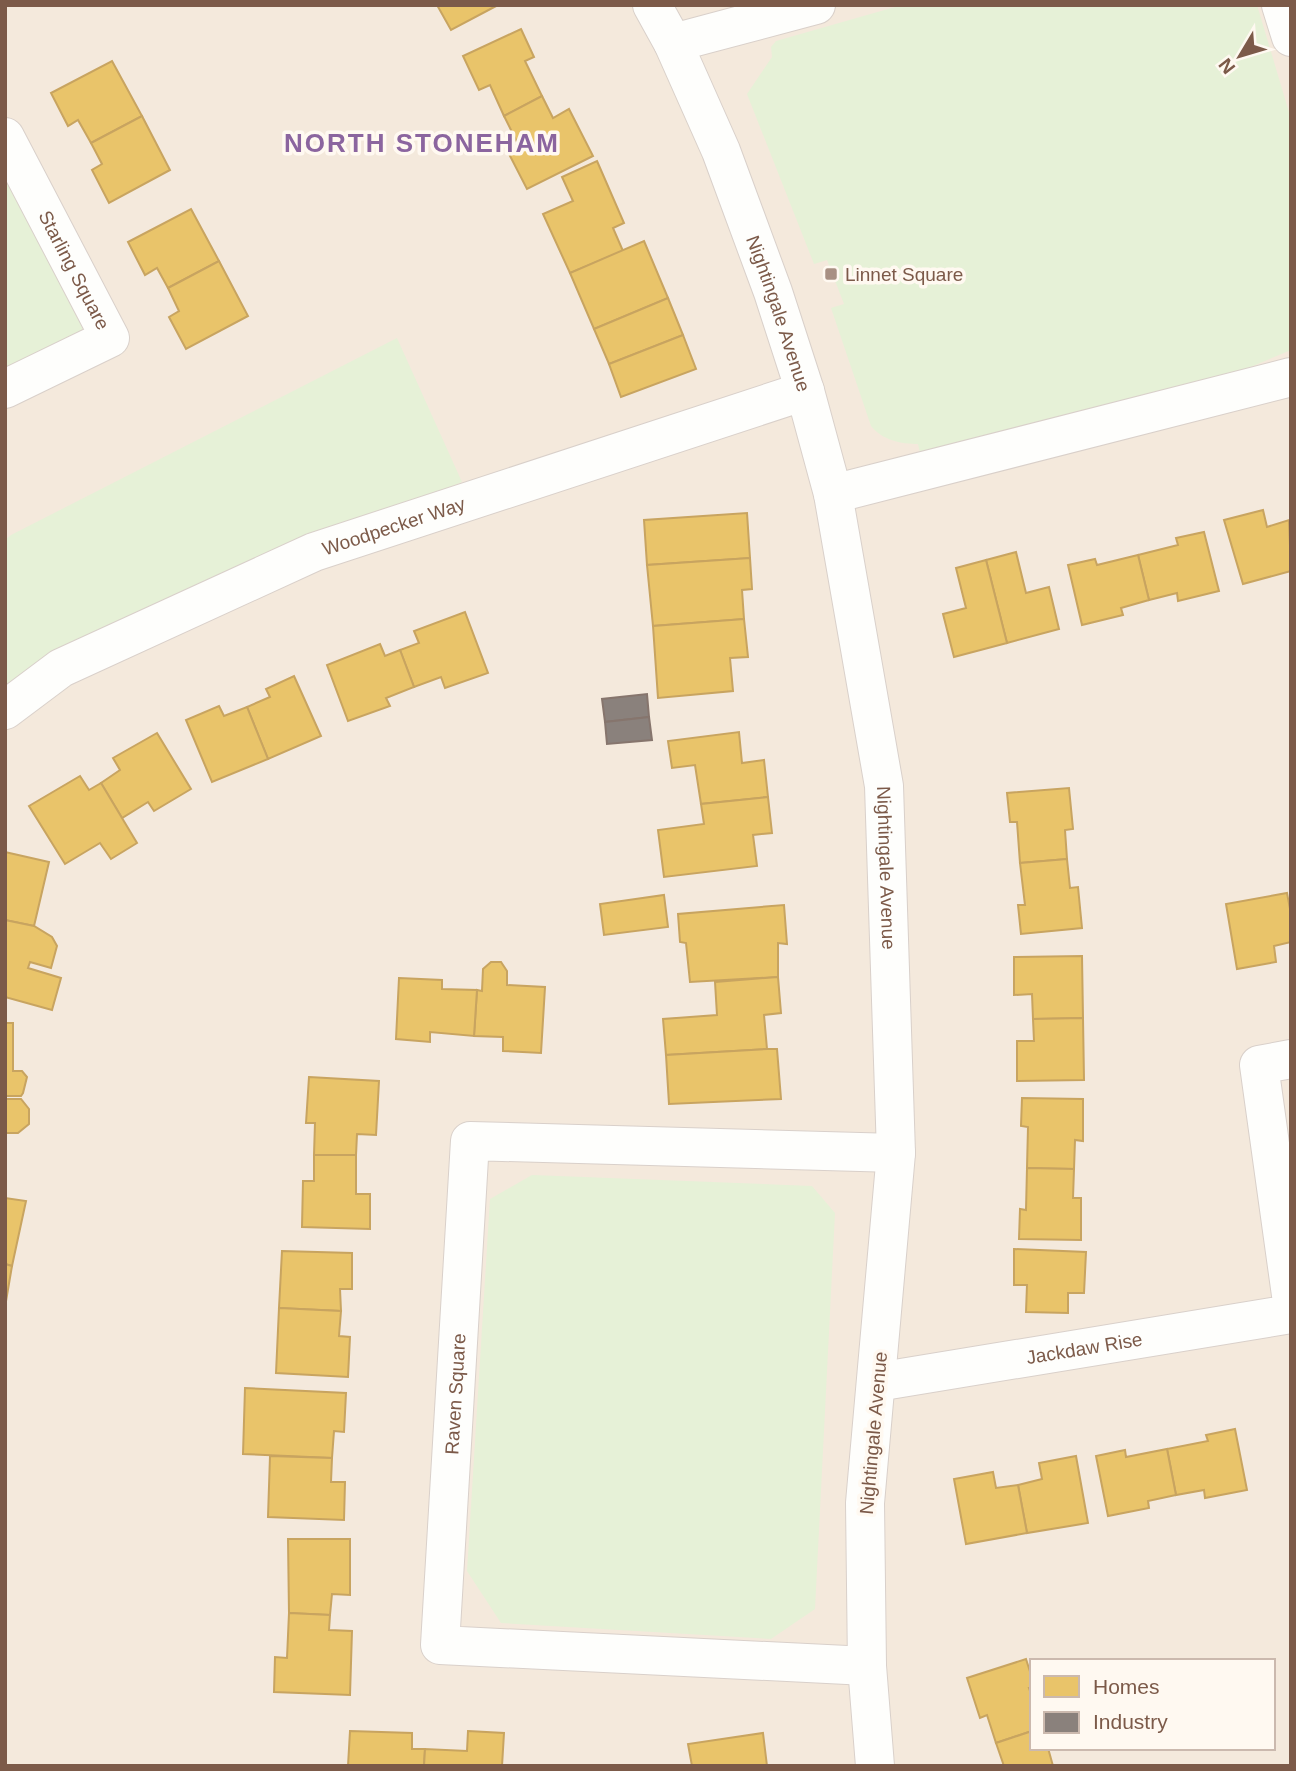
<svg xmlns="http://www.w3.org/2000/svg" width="1296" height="1771" viewBox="0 0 1296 1771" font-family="Arial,sans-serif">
	<rect width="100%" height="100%" fill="#f9f5ee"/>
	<path fill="#f4e9dc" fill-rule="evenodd" d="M5 5H1291V1766H5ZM1032 1661H1273V1748H1032Z"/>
	<g fill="#e6f1d7">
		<path d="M902 5H1257L1291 119V350L1234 374 921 457 918 444C901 444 882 440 871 426L831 308 844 304 827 260 814 264 747 94 772 57 771 47 776 41Z"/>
		<path d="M5 137 110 338 5 389Z"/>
		<path d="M397 338 462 482 84 640 5 691V540L11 535Z"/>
		<path d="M532 1175 812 1186 835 1213 815 1609 771 1639 501 1623 467 1571 490 1199Z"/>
	</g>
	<g fill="#e9c46a" stroke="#c8a460" stroke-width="2">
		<path d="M437 5H498L451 30Z"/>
		<path d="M521 29 534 57 525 61 542 96 504 116 490 85 479 90 463 56Z"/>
		<path d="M112 61 142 116 91 143 78 120 68 126 51 93Z"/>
		<path d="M542 96 553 118 569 109 593 156 527 189 507 150 518 144 504 116Z"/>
		<path d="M142 116 170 170 109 203 92 170 102 164 91 143Z"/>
		<path d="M597 161 624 223 613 228 623 251 570 273 543 214 573 201 562 177Z"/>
		<path d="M191 209 219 261 168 288 157 268 145 275 128 242Z"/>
		<path d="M644 241 668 298 594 329 570 273Z"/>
		<path d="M219 261 248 316 186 349 169 317 179 311 168 288Z"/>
		<path d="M668 298 683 335 609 364 594 329Z"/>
		<path d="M683 335 696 369 621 397 609 364Z"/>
		<path d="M1263 510 1267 527 1289 520 1291 571 1243 584 1224 520Z"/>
		<path d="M747 513 750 558 647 565 644 520Z"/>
		<path d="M1204 532 1219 591 1178 601 1177 593 1149 600 1138 555 1178 545 1176 538Z"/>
		<path d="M1016 552 1026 593 1049 587 1059 629 1007 643 986 560Z"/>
		<path d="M1138 555 1149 600 1121 608 1123 615 1082 625 1068 565 1095 559 1097 565Z"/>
		<path d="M750 558 752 589 742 590 744 619 653 626 647 565Z"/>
		<path d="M986 560 1007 643 954 657 943 614 966 608 956 568Z"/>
		<path d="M465 612 488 673 445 688 441 677 414 687 400 650 419 643 414 631Z"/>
		<path d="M744 619 748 657 730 658 733 691 658 698 653 626Z"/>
		<path d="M380 644 385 656 400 650 414 687 386 698 390 706 348 721 327 665Z"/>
		<path d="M294 676 321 736 268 759 247 707 270 697 266 689Z"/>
		<path d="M219 706 224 716 247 707 268 759 212 782 186 720Z"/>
		<path d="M739 732 742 763 764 760 768 797 701 804 695 765 672 768 668 741Z"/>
		<path d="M157 733 191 789 154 811 148 802 122 818 101 783 120 770 113 758Z"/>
		<path d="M80 776 89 790 101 783 137 843 111 859 100 843 65 864 29 806Z"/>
		<path d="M1069 788 1073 829 1065 830 1067 859 1020 863 1017 822H1010L1007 793Z"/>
		<path d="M768 797 772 833 753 835 757 866 664 877 658 830 704 824 701 804Z"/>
		<path d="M5 852 49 862 34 926 5 920Z"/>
		<path d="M1067 859 1070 888 1078 887 1082 928 1021 934 1018 905H1025L1020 863Z"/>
		<path d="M1287 893 1291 914V942L1274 946 1276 962 1237 969 1226 904Z"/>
		<path d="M664 895 668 927 604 935 600 904Z"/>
		<path d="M784 905 787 944 778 943V977L690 982 686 943 680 942 678 914Z"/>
		<path d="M5 920 34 926 52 937 57 946 51 968 30 962 28 968 61 978 52 1010 5 997Z"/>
		<path d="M1082 956 1083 1018 1033 1019 1032 994 1014 995V957Z"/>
		<path d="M491 962H501L507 971V985L545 987 541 1053 503 1051V1037L474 1036 477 990 482 991 483 969Z"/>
		<path d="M778 977 781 1013 764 1015 767 1049 666 1055 663 1019 717 1015 715 982Z"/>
		<path d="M399 978 442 980V989L477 990 474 1036 430 1032V1042L396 1039Z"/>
		<path d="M1083 1018 1084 1080 1017 1081V1041H1034L1033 1019Z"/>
		<path d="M5 1023H13V1071H22L27 1077 23 1093 21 1096H5Z"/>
		<path d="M767 1049H777L781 1099 669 1104 666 1055Z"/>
		<path d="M309 1077 379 1081 376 1135 357 1134 356 1155H314L315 1123H306Z"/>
		<path d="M1022 1098 1083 1099V1141L1075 1140 1074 1169 1027 1168 1028 1127 1021 1126Z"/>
		<path d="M5 1099H21L29 1109V1124L18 1133H5Z"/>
		<path d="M314 1155H356V1194H370V1229L302 1227 303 1181H314Z"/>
		<path d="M1027 1168 1074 1169 1073 1198H1081V1240L1019 1239 1020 1209 1026 1210Z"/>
		<path d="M5 1198 26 1201 12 1266 5 1264Z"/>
		<path d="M1014 1249 1086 1252 1084 1293H1068V1313L1026 1312 1027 1285H1014Z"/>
		<path d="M282 1251 352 1253V1289H340L341 1311 279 1308Z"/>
		<path d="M5 1264 12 1266 5 1307Z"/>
		<path d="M279 1308 341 1311 339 1336 350 1337 348 1377 276 1373Z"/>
		<path d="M245 1388 346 1393 344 1432 334 1431 332 1458 243 1454Z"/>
		<path d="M1235 1429 1247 1490 1205 1498 1204 1490 1176 1495 1167 1449 1208 1441 1206 1435Z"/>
		<path d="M1167 1449 1176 1495 1148 1501 1149 1508 1108 1516 1096 1456 1125 1450 1126 1457Z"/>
		<path d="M270 1456 332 1458 331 1482H345L344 1520 268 1517Z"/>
		<path d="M1076 1456 1088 1523 1027 1533 1018 1485 1042 1479 1039 1463Z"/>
		<path d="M993 1472 996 1488 1018 1485 1027 1533 966 1544 954 1479Z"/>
		<path d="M288 1539H350V1595L332 1594 330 1615 289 1613Z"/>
		<path d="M289 1613 330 1615 329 1630 352 1631 350 1695 274 1692 275 1657 287 1658Z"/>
		<path d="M1026 1659 1032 1678V1688H1029L1032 1697V1731L996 1743 987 1715 980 1718 967 1678Z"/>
		<path d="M350 1731 412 1733V1749H425L424 1766H348Z"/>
		<path d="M468 1731 504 1733 502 1766H424L425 1749 467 1751Z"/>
		<path d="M1032 1731V1748H1048L1053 1766H1004L996 1743Z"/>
		<path d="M763 1733 767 1766H692L688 1744Z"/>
	</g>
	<g fill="#8a817c" stroke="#86756d" stroke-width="2">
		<path d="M647 694 649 717 605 722 602 699Z"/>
		<path d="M649 717 652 740 607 744 605 722Z"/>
	</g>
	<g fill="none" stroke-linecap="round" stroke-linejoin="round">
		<defs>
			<g id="street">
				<path id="s1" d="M652 5 673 43 721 151 773 292 805 391 833 494 884 786 896 1153 865 1503 867 1666 875 1766"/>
				<path d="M1281 5 1291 37"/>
				<path d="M673 43 816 5"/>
				<path id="s2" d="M5 137 110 338 5 389"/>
				<path d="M833 494 1291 377"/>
				<path id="s3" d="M5 710 61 668 314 552 805 391"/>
				<path d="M1291 1059 1259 1065 1291 1295"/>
				<path id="s4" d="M877 1382 1291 1314"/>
				<path id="s5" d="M867 1666 440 1645 470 1141 896 1153"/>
			</g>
		</defs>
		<use href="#street" stroke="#d9d0ca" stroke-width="40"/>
		<use href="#street" stroke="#fefefc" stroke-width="38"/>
	</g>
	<rect fill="#a89083" stroke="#fff9f1" stroke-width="2.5" x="824" y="267" width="14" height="14" rx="3.5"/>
	<g text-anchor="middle" stroke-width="7" stroke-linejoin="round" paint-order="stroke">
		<g font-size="19" fill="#7c5a49" stroke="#fff9f1">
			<text dy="7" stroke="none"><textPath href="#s2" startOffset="150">Starling Square</textPath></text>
			<text dy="7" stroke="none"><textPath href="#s1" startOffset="334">Nightingale Avenue</textPath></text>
			<text dy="7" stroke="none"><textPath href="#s3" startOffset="432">Woodpecker Way</textPath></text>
			<text dy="7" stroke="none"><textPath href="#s1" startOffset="901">Nightingale Avenue</textPath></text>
			<text dy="7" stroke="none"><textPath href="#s4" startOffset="210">Jackdaw Rise</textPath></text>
			<text dy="7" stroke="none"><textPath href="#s5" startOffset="679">Raven Square</textPath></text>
			<text transform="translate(873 1433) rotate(-85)" y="7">Nightingale Avenue</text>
		</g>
		<g font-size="19" fill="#7c5a49" stroke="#fff9f1" text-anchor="start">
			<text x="845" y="281">Linnet Square</text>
		</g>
		<g font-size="26" font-weight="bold" letter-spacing="2" fill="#8b659f" stroke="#fff9f1">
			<text x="422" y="152">NORTH STONEHAM</text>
		</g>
	</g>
	<rect width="1296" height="1771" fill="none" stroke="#7c5a49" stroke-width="14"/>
	<rect x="1030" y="1659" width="245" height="91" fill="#fff9f1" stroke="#cbb9ae" stroke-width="2"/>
	<rect x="1044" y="1676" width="35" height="21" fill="#e9c46a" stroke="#cbb9ae" stroke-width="2"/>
	<text x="1093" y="1694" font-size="21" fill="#7c5a49">Homes</text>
	<rect x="1044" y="1712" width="35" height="21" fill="#8a817c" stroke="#cbb9ae" stroke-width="2"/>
	<text x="1093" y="1729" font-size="21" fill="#7c5a49">Industry</text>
	<g transform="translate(1240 56) rotate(232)" stroke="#fff9f1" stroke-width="5" paint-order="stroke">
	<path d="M0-5L12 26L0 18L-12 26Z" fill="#7c5a49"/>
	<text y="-10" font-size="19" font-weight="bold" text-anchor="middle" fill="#7c5a49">N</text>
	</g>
</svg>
